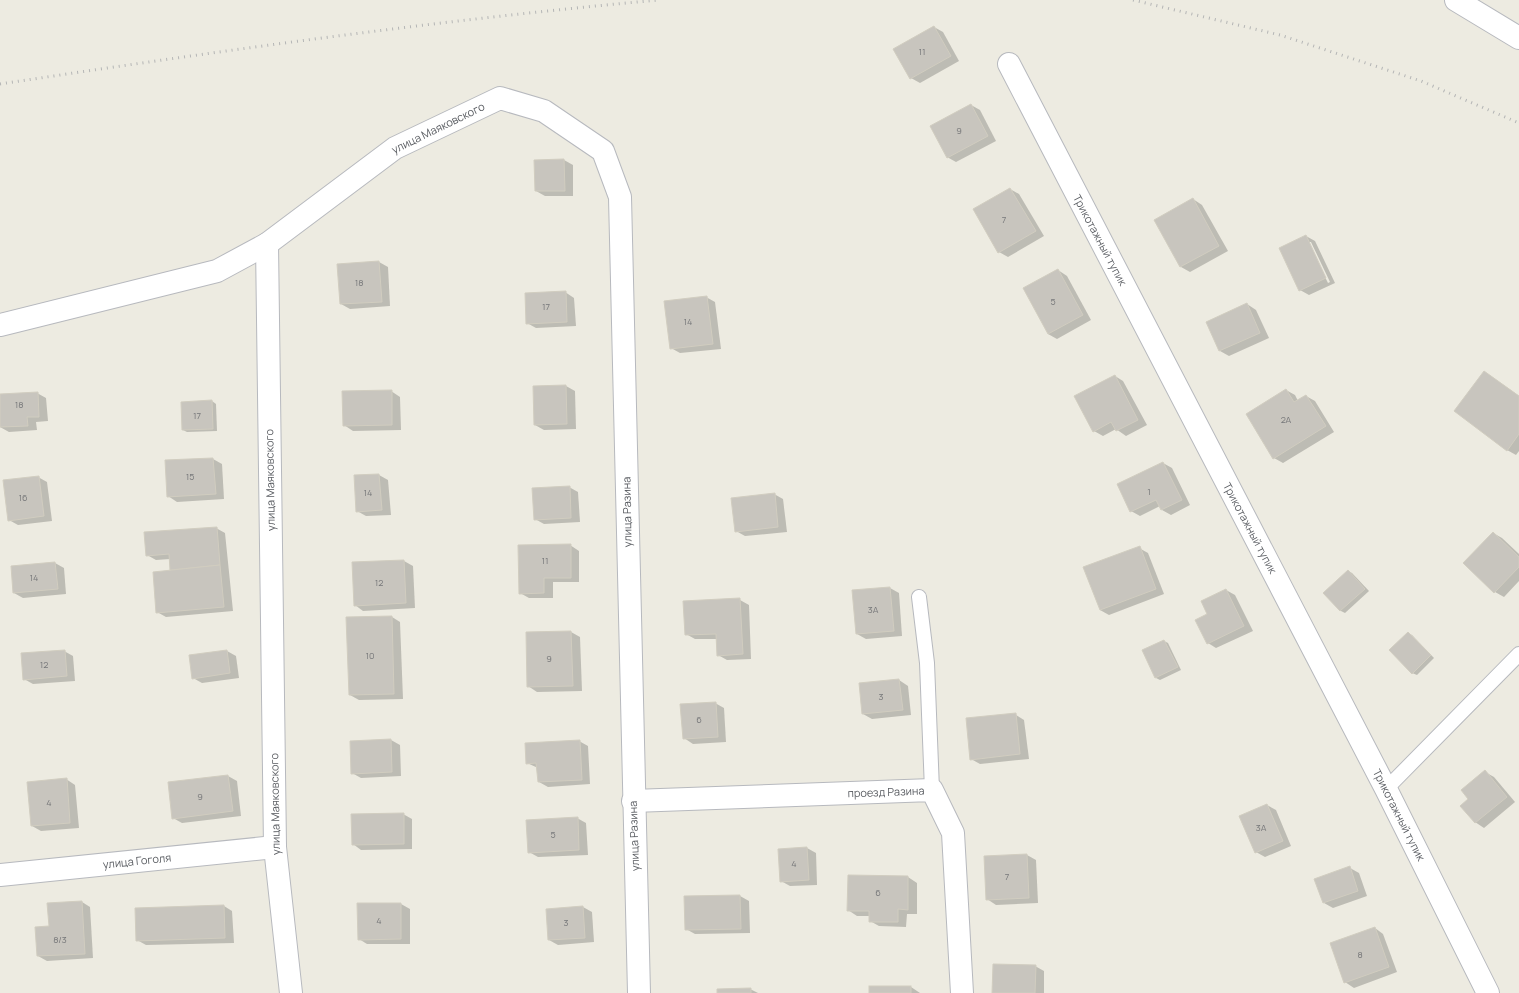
<svg xmlns="http://www.w3.org/2000/svg" width="1519" height="993" viewBox="0 0 1519 993" font-family="Manrope,sans-serif">
	<rect width="100%" height="100%" fill="#edebe1"/>
	<g fill="#0003" fill-rule="evenodd">
		<path d="M934 27 943 32 959 61 920 83 911 78Z"/>
		<path d="M971 105 980 110 996 141 956 162 947 157Z"/>
		<path d="M564 160 573 165V196H545L536 191 535 161Z"/>
		<path d="M1010 189 1019 194 1044 236 1008 257 999 252 975 209Z"/>
		<path d="M1193 199 1202 205 1228 251 1190 272 1181 267Z"/>
		<path d="M1306 236 1315 241 1335 283 1309 295 1300 290ZM1308 242H1311L1330 282 1328 283Z"/>
		<path d="M379 262 388 267 390 306 350 309 341 304Z"/>
		<path d="M1058 270 1067 276 1091 320 1057 339 1048 334Z"/>
		<path d="M565 292 574 298 576 326 536 328 527 323Z"/>
		<path d="M706 297 715 302 721 349 680 353 671 348Z"/>
		<path d="M1247 304 1256 310 1269 338 1229 356 1220 351 1207 322Z"/>
		<path d="M1485 372 1519 396V451L1516 455 1507 450Z"/>
		<path d="M1115 376 1123 381 1147 425 1126 436 1116 429 1103 436 1094 431Z"/>
		<path d="M566 386 575 391 576 429 544 430 535 425Z"/>
		<path d="M1286 390 1295 395 1298 401 1306 396 1315 401 1334 432 1283 463 1274 458Z"/>
		<path d="M391 391 400 397 401 430 353 431 344 425Z"/>
		<path d="M37 393 46 398 48 421 36 422 37 430 9 432 0 427V395Z"/>
		<path d="M212 401 216 404 217 431 187 432 183 430Z"/>
		<path d="M213 459 222 464 224 499 177 502 168 496 166 461Z"/>
		<path d="M1163 463 1172 468 1190 505 1171 515 1162 510 1160 506 1140 516 1131 511Z"/>
		<path d="M379 475 388 480 391 515 366 516 357 511 355 476Z"/>
		<path d="M38 477 47 482 52 521 18 525 9 520Z"/>
		<path d="M569 487 578 492 580 522 544 524 535 519Z"/>
		<path d="M774 494 783 499 787 532 745 536 736 531Z"/>
		<path d="M216 528 225 533 233 611 166 617 157 612 171 571 170 559 156 560 147 555Z"/>
		<path d="M1493 533 1502 538 1519 554V581L1504 597 1495 592Z"/>
		<path d="M570 545 579 551V582H553V598H529L520 593Z"/>
		<path d="M1139 548 1148 553 1164 594 1109 615 1100 610Z"/>
		<path d="M404 561 413 566 415 608 363 611 355 605 353 563Z"/>
		<path d="M55 563 64 568 66 594 23 598 14 593Z"/>
		<path d="M1348 571 1352 573 1369 591 1345 613 1341 611 1324 593Z"/>
		<path d="M890 588 899 593 902 636 866 639 857 634Z"/>
		<path d="M1226 590 1235 595 1253 631 1216 648 1208 643Z"/>
		<path d="M740 600 749 605 751 659 727 660 718 655 717 639H695L686 634Z"/>
		<path d="M392 617 400 622 403 699 359 700 350 695Z"/>
		<path d="M571 632 580 637 582 691 537 692 528 686Z"/>
		<path d="M1408 633 1412 635 1434 658 1417 675 1412 673Z"/>
		<path d="M1164 641 1168 643 1181 670 1160 680 1156 678Z"/>
		<path d="M64 651 73 656 75 681 33 684 24 679Z"/>
		<path d="M227 651 236 656 239 678 202 683 193 678Z"/>
		<path d="M899 680 908 686 911 715 872 719 863 714Z"/>
		<path d="M715 703 724 708 726 742 693 744 684 738Z"/>
		<path d="M1016 715 1024 720 1029 759 980 764 971 759Z"/>
		<path d="M391 740 400 745 401 776 361 778 352 773Z"/>
		<path d="M579 741 588 746 590 784 548 787 539 782 538 768 527 763Z"/>
		<path d="M1485 772 1494 777 1515 802 1484 828 1475 822 1470 799Z"/>
		<path d="M228 776 237 781 241 816 182 823 173 818Z"/>
		<path d="M66 779 75 785 79 828 41 831 32 826Z"/>
		<path d="M1267 805 1276 810 1291 846 1265 857 1256 852Z"/>
		<path d="M403 814 412 819V849L361 850 353 844Z"/>
		<path d="M577 818 586 823 588 855 538 857 529 852Z"/>
		<path d="M807 848 816 853 817 885 790 886 781 881Z"/>
		<path d="M1027 855 1036 860 1038 903 996 905 987 899 985 857Z"/>
		<path d="M1350 868 1359 873 1367 896 1333 908 1324 903Z"/>
		<path d="M849 876 908 877 917 883V914H907L906 927 879 926 870 921V916H857L848 910Z"/>
		<path d="M740 896 749 901 750 933 695 934 686 929Z"/>
		<path d="M82 902 90 907 93 958 47 961 38 956 50 927Z"/>
		<path d="M401 904 410 909V944H367L359 939Z"/>
		<path d="M224 906 232 911 234 943 146 945 137 940Z"/>
		<path d="M583 907 592 912 594 942 558 945 549 940Z"/>
		<path d="M1375 928 1383 934 1397 972 1354 988 1345 982Z"/>
		<path d="M1035 966 1044 971V993H994Z"/>
		<path d="M911 987 920 993H870Z"/>
		<path d="M750 989 758 993H718Z"/>
	</g>
	<g fill="#c8c5be" stroke="#d1cdc0">
		<path d="M934 26 951 56 910 79 893 49Z"/>
		<path d="M971 104 988 136 947 158 930 126Z"/>
		<path d="M564 159 565 191H535L534 160Z"/>
		<path d="M1010 188 1036 231 998 253 973 209Z"/>
		<path d="M1193 198 1219 246 1180 267 1154 220Z"/>
		<path d="M1306 235 1326 278 1299 291 1279 248Z"/>
		<path d="M379 261 382 302 340 304 337 264Z"/>
		<path d="M1058 269 1083 315 1048 334 1023 288Z"/>
		<path d="M566 291 567 322 526 324 525 293Z"/>
		<path d="M707 296 713 344 670 349 664 301Z"/>
		<path d="M1247 303 1260 333 1219 351 1206 322Z"/>
		<path d="M1484 371 1519 396V434L1507 451 1454 411Z"/>
		<path d="M1115 375 1138 420 1116 431 1111 422 1093 432 1074 396Z"/>
		<path d="M566 385 567 424 534 425 533 386Z"/>
		<path d="M1286 389 1294 402 1306 395 1326 426 1273 459 1246 414Z"/>
		<path d="M392 390V425L343 426 342 391Z"/>
		<path d="M38 392 39 417H27L28 426 0 427V394Z"/>
		<path d="M212 400 213 429 182 430 181 402Z"/>
		<path d="M213 458 216 494 167 497 165 460Z"/>
		<path d="M1163 462 1182 500 1161 510 1156 500 1130 512 1117 484Z"/>
		<path d="M379 474 382 510 356 512 354 475Z"/>
		<path d="M39 476 44 516 8 521 3 480Z"/>
		<path d="M570 486 571 518 534 520 532 488Z"/>
		<path d="M775 493 778 527 735 532 731 498Z"/>
		<path d="M217 527 220 565 170 570 169 554 146 556 144 532Z"/>
		<path d="M1493 532 1519 557V567L1494 593 1463 563Z"/>
		<path d="M571 544V578H544V593L519 594 518 545Z"/>
		<path d="M1140 546 1156 589 1100 610 1083 567Z"/>
		<path d="M404 560 406 603 354 606 352 562Z"/>
		<path d="M55 562 58 589 13 593 11 566Z"/>
		<path d="M220 565 224 607 156 613 153 572Z"/>
		<path d="M1348 570 1365 589 1340 611 1323 593Z"/>
		<path d="M890 587 894 631 856 634 852 590Z"/>
		<path d="M1226 589 1244 626 1207 644 1195 620 1207 614 1201 601Z"/>
		<path d="M740 598 743 654 717 656 716 634 685 635 683 601Z"/>
		<path d="M392 616 394 694 349 695 346 617Z"/>
		<path d="M571 631 573 686 527 687 526 632Z"/>
		<path d="M1408 632 1431 655 1412 674 1389 650Z"/>
		<path d="M1164 640 1178 667 1155 678 1142 650Z"/>
		<path d="M65 650 67 676 23 680 21 653Z"/>
		<path d="M227 650 230 673 192 679 189 655Z"/>
		<path d="M899 679 903 710 862 714 859 683Z"/>
		<path d="M716 702 718 737 683 739 680 704Z"/>
		<path d="M1016 713 1020 754 970 760 966 718Z"/>
		<path d="M391 739 392 772 351 774 350 741Z"/>
		<path d="M580 740 582 780 538 782 536 763 526 764 525 743Z"/>
		<path d="M1485 770 1507 797 1475 823 1460 806 1468 799 1461 790Z"/>
		<path d="M228 775 233 811 172 819 168 782Z"/>
		<path d="M67 778 70 823 31 826 27 782Z"/>
		<path d="M1267 804 1283 841 1255 853 1239 816Z"/>
		<path d="M404 813V844L352 845 351 814Z"/>
		<path d="M578 817 579 850 528 853 526 820Z"/>
		<path d="M807 847 809 880 780 882 778 849Z"/>
		<path d="M1027 854 1029 898 986 900 984 856Z"/>
		<path d="M1350 866 1358 891 1323 903 1314 879Z"/>
		<path d="M848 875 908 876V910L898 909V922H869V911H847Z"/>
		<path d="M740 895 741 929 685 930 684 896Z"/>
		<path d="M82 901 85 954 37 956 35 927 49 926 47 903Z"/>
		<path d="M357 903H401V939L358 940Z"/>
		<path d="M224 905 225 938 136 941 135 908Z"/>
		<path d="M583 906 585 938 548 940 546 909Z"/>
		<path d="M1375 927 1389 967 1344 983 1330 943Z"/>
		<path d="M993 964 1036 965 1035 993H992Z"/>
		<rect x="869" y="986" width="42" height="7"/>
		<path d="M751 988V993H717V989Z"/>
	</g>
	<g fill="none" stroke-linecap="round" stroke-linejoin="round">
		<defs>
			<g id="lane">
				<path d="M919 597 927 663 932 790"/>
				<path d="M1386 789 1519 654"/>
			</g>
			<g id="street">
				<path d="M1456 0 1519 38"/>
				<path d="M1009 64 1386 789 1488 993"/>
				<path d="M0 325 217 271 267 244"/>
				<path d="M633 801 932 790 953 833 962 993"/>
				<path d="M0 875 275 847"/>
				<path d="M291 993 275 847 267 244 395 148 500 98 544 111 603 151 620 197 639 993"/>
			</g>
		</defs>
		<use href="#lane" stroke="#b7b9be" stroke-width="16"/>
		<use href="#street" stroke="#b7b9be" stroke-width="24"/>
		<use href="#lane" stroke="#fff" stroke-width="14"/>
		<use href="#street" stroke="#fff" stroke-width="22"/>
		<g stroke="#b4b5b5" stroke-width="3" stroke-dasharray="1 5" stroke-linecap="butt">
			<path d="M1133 0 1280 35 1421 81 1519 123"/>
			<path d="M0 84C219 51 438 20 659 0"/>
		</g>
	</g>
	<g text-anchor="middle" stroke-width="3" stroke-linejoin="round" paint-order="stroke">
		<g font-size="9" fill="#767779">
			<text x="922" y="55">11</text>
			<text x="959" y="134">9</text>
			<text x="1004" y="223">7</text>
			<text x="359" y="286">18</text>
			<text x="1053" y="305">5</text>
			<text x="546" y="310">17</text>
			<text x="688" y="325">14</text>
			<text x="19" y="408">18</text>
			<text x="197" y="419">17</text>
			<text x="1286" y="423">2А</text>
			<text x="190" y="480">15</text>
			<text x="1149" y="495">1</text>
			<text x="368" y="496">14</text>
			<text x="23" y="501">16</text>
			<text x="545" y="564">11</text>
			<text x="34" y="581">14</text>
			<text x="379" y="586">12</text>
			<text x="873" y="613">3А</text>
			<text x="370" y="659">10</text>
			<text x="549" y="662">9</text>
			<text x="44" y="668">12</text>
			<text x="881" y="700">3</text>
			<text x="699" y="723">6</text>
			<text x="200" y="800">9</text>
			<text x="49" y="806">4</text>
			<text x="1261" y="831">3А</text>
			<text x="553" y="838">5</text>
			<text x="794" y="867">4</text>
			<text x="1007" y="880">7</text>
			<text x="878" y="896">6</text>
			<text x="379" y="924">4</text>
			<text x="566" y="926">3</text>
			<text x="60" y="943">8/3</text>
			<text x="1360" y="958">8</text>
		</g>
		<g font-size="11" fill="#5a5d62" stroke="#fff">
			<text transform="translate(438 128) rotate(-26)" y="4">улица Маяковского</text>
			<text transform="translate(1100 240) rotate(62)" y="4">Трикотажный тупик</text>
			<text transform="translate(270 480) rotate(-91)" y="4">улица Маяковского</text>
			<text transform="translate(627 512) rotate(-91)" y="4">улица Разина</text>
			<text transform="translate(1250 528) rotate(62)" y="4">Трикотажный тупик</text>
			<text transform="translate(886 792) rotate(-2)" y="4">проезд Разина</text>
			<text transform="translate(275 804) rotate(-91)" y="4">улица Маяковского</text>
			<text transform="translate(1399 815) rotate(63)" y="4">Трикотажный тупик</text>
			<text transform="translate(634 836) rotate(-92)" y="4">улица Разина</text>
			<text transform="translate(137 861) rotate(-6)" y="4">улица Гоголя</text>
		</g>
	</g>
</svg>
